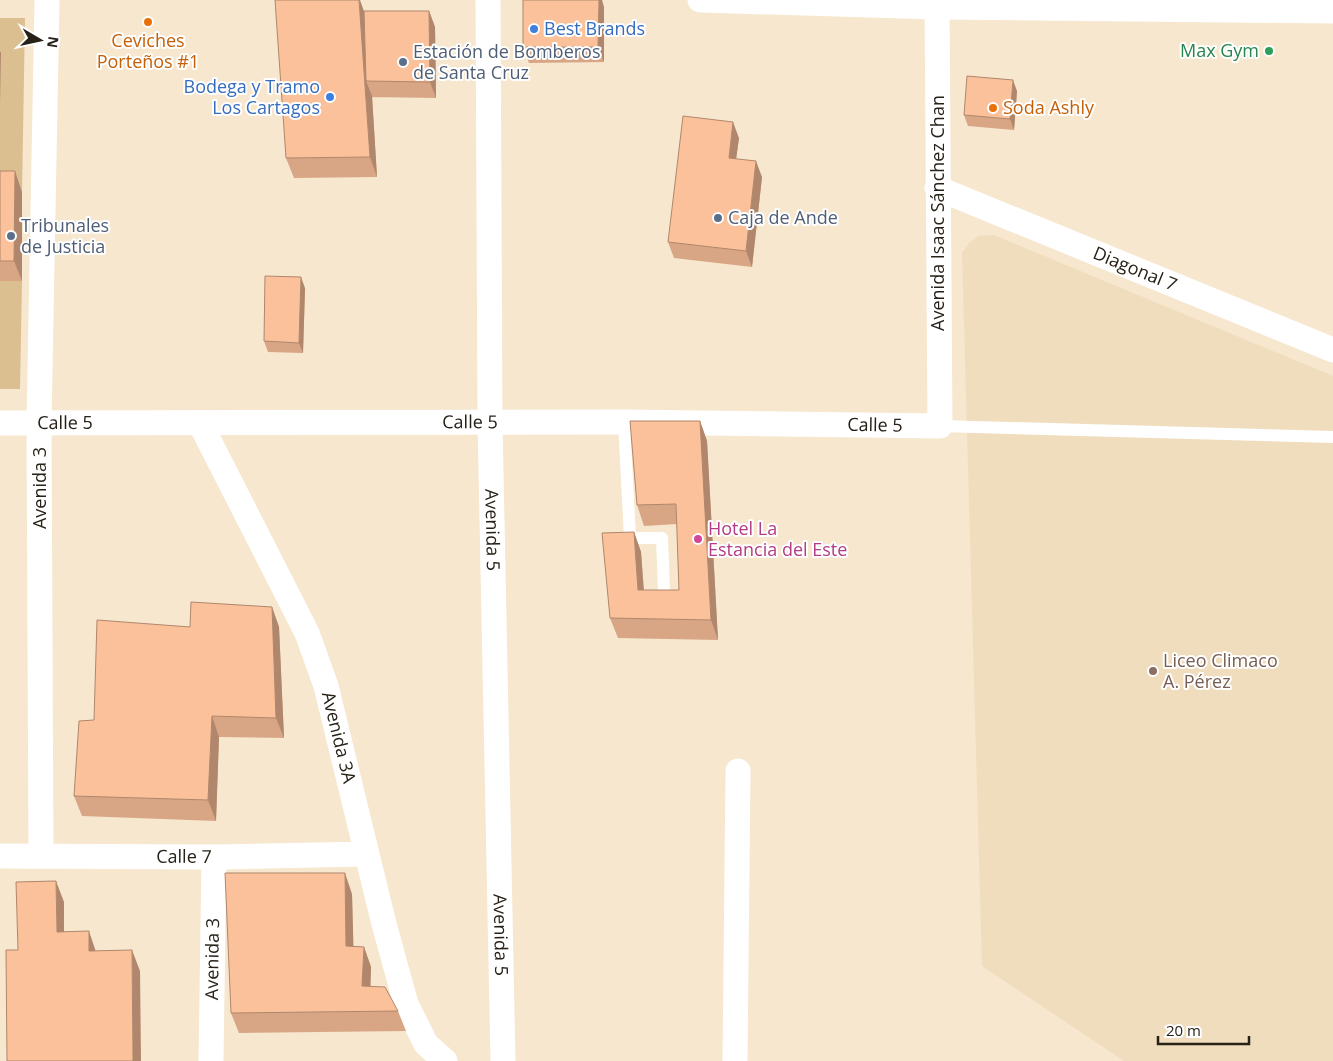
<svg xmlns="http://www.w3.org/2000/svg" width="1333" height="1061" viewBox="0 0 1333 1061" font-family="'Open Sans',sans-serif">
	<rect width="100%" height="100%" fill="#f6e7ce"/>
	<path fill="#f0ddbd" d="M994 235 1333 376V1061H1124L982 966 962 253 969 243 979 236Z"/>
	<g fill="#dbbf91">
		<path d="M0 18H25L22 192 0 191Z"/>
		<path d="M0 281H22L20 389H0Z"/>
	</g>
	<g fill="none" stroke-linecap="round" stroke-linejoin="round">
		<g stroke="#fff" stroke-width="12">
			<path d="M624 422 630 538H662L664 591"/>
			<path d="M940 426 1333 437"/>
		</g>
		<g stroke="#fff" stroke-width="25">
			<path id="s1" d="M488 0 490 422 503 1061"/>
			<path d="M700 0 937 7 1333 11"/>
			<path id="s2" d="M937 188 1333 350"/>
			<path id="s3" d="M0 423 624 422 940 426 937 0"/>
			<path id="s4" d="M200 423 307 633 326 686 384 924 406 1004 426 1044 445 1061"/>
			<path id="s5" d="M0 856 214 857 366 854"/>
			<path d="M41 856 39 423 47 0"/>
			<path id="s6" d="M211 1061 214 857"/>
			<path d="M735 1061 738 771"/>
		</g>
	</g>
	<g fill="#d8a685">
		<path d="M604 7V62L529 63 523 47Z"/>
		<path d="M364 11H429L435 27 436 98 372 97V96L377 177 294 178 286 158Z"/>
		<path d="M1017 91 1014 130 968 126 964 115Z"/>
		<path d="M739 138 736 159 762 177 752 267 674 258 668 242Z"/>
		<path d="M0 171 22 192V281H0Z"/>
		<path d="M305 288 303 353 268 352 264 341Z"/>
		<path d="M700 421 707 441 718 640 618 638 610 618 634 532 641 552 644 590H679L677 524 644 526 637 505Z"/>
		<path d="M272 607 279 627 284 738 219 737 216 821 82 816 74 796 94 720 190 627Z"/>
		<path d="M352 894 353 946 364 947 371 967 370 986 398 1011 406 1031 239 1033 231 1013Z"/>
	</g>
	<g fill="#b0876c">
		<path d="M359 0H360L366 17V81L372 96 377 177 370 157Z"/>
		<path d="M599 0H602L604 7V62L598 47Z"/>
		<path d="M429 11 435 27 436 98 430 82Z"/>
		<path d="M0 51 1 53 0 104Z"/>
		<path d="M1013 80 1017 91 1014 130 1010 119Z"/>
		<path d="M733 122 739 138 734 174 729 158Z"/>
		<path d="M756 161 762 177 752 267 746 251Z"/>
		<path d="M15 171 22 192V281L14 261Z"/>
		<path d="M301 277 305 288 303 353 299 343Z"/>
		<path d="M700 421 707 441 718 640 711 620Z"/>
		<path d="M634 532 641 552 645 610 638 590Z"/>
		<path d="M272 607 279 627 284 738 276 718Z"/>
		<path d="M212 716 219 737 216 821 208 800Z"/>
		<path d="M345 873 352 894 354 966 346 946Z"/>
		<path d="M56 881 64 902V953L57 932Z"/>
		<path d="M89 931 96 952 89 951Z"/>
		<path d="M364 947 371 967 370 1006 362 986Z"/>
		<path d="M132 950 140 971 141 1061H133Z"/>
	</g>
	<g fill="#fbc19b" stroke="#b0876c">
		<path d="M275 0H359L370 157 286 158Z"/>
		<path d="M523 0H599L598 47H523Z"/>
		<path d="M364 11H429L430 82 366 81Z"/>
		<path d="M967 76 1013 80 1010 119 964 115Z"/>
		<path d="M683 116 733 122 729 158 756 161 746 251 668 242Z"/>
		<path d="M0 171H15L14 261H0Z"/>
		<path d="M265 276 301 277 299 343 264 341Z"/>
		<path d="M630 421H700L711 620 610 618 602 533 634 532 638 590H679L676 504 637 505Z"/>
		<path d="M191 602 272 607 276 718 212 716 208 800 74 796 79 721 94 720 97 620 190 627Z"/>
		<path d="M225 873H345L346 946 364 947 362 986 385 987 398 1011 231 1013Z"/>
		<path d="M56 881 57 932 89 931V951L132 950 133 1061H7L6 950H18L16 882Z"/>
	</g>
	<g fill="#e8710a" stroke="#fff" stroke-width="2">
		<circle cx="148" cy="22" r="5"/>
		<circle cx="993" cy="108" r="5"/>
	</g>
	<g fill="#3f7fe0" stroke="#fff" stroke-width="2">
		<circle cx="534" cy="29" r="5"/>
		<circle cx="330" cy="97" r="5"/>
	</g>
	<circle fill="#2e9e5b" stroke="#fff" stroke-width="2" cx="1269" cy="51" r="5"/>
	<g fill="#5c6f8a" stroke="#fff" stroke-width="2">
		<circle cx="403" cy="62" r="5"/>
		<circle cx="718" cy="218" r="5"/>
		<circle cx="11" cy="236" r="5"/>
	</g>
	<circle fill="#d1479c" stroke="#fff" stroke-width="2" cx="698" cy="539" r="5"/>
	<circle fill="#8d6e63" stroke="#fff" stroke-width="2" cx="1153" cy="671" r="5"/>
	<g text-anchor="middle" stroke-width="4" stroke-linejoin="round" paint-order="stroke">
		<g font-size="18" fill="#366cbe" stroke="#fff" text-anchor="start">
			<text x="544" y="35">Best Brands</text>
			<text x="320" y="93" text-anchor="end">Bodega y Tramo<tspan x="320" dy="21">Los Cartagos</tspan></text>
		</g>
		<g font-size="18" fill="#c56008" stroke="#fff">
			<text x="148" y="47">Ceviches<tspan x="148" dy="21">Porteños #1</tspan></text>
			<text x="1003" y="114" text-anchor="start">Soda Ashly</text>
		</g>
		<g font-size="18" fill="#27864d" stroke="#fff" text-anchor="end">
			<text x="1259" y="57">Max Gym</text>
		</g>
		<g font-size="18" fill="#4e5e75" stroke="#fff" text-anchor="start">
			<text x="413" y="58">Estación de Bomberos<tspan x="413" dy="21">de Santa Cruz</tspan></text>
			<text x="728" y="224">Caja de Ande</text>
			<text x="21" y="232">Tribunales<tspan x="21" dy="21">de Justicia</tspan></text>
		</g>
		<g font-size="18" fill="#272118" stroke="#fff">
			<text transform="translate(938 213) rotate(-90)" y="6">Avenida Isaac Sánchez Chan</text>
			<text dy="6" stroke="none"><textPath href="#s2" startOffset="214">Diagonal 7</textPath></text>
			<text dy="6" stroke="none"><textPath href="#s3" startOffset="470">Calle 5</textPath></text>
			<text dy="6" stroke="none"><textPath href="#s3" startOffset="65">Calle 5</textPath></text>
			<text dy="6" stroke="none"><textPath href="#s3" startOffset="875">Calle 5</textPath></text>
			<text transform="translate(40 488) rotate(-90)" y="6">Avenida 3</text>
			<text dy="6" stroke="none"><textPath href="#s1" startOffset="530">Avenida 5</textPath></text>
			<text dy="6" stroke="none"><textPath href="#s4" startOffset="345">Avenida 3A</textPath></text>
			<text dy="6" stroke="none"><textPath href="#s5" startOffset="184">Calle 7</textPath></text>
			<text dy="6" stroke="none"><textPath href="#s1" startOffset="935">Avenida 5</textPath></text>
			<text dy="6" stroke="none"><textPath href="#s6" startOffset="102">Avenida 3</textPath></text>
		</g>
		<g font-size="18" fill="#b23c85" stroke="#fff" text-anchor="start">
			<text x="708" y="535">Hotel La<tspan x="708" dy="21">Estancia del Este</tspan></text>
		</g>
		<g font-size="18" fill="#785e54" stroke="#fff" text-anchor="start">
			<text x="1163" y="667">Liceo Climaco<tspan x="1163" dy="21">A. Pérez</tspan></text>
		</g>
	</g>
	<g transform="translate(40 40) rotate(99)" stroke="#ffffff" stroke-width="4" paint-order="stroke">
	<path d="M0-4L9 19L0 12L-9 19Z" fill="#272118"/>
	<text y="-8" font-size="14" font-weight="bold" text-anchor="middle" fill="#272118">N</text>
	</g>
	<path d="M1158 1036v8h91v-8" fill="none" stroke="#272118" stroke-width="2.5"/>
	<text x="1166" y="1036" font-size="15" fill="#272118" stroke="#ffffff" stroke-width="4" paint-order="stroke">20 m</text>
</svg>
